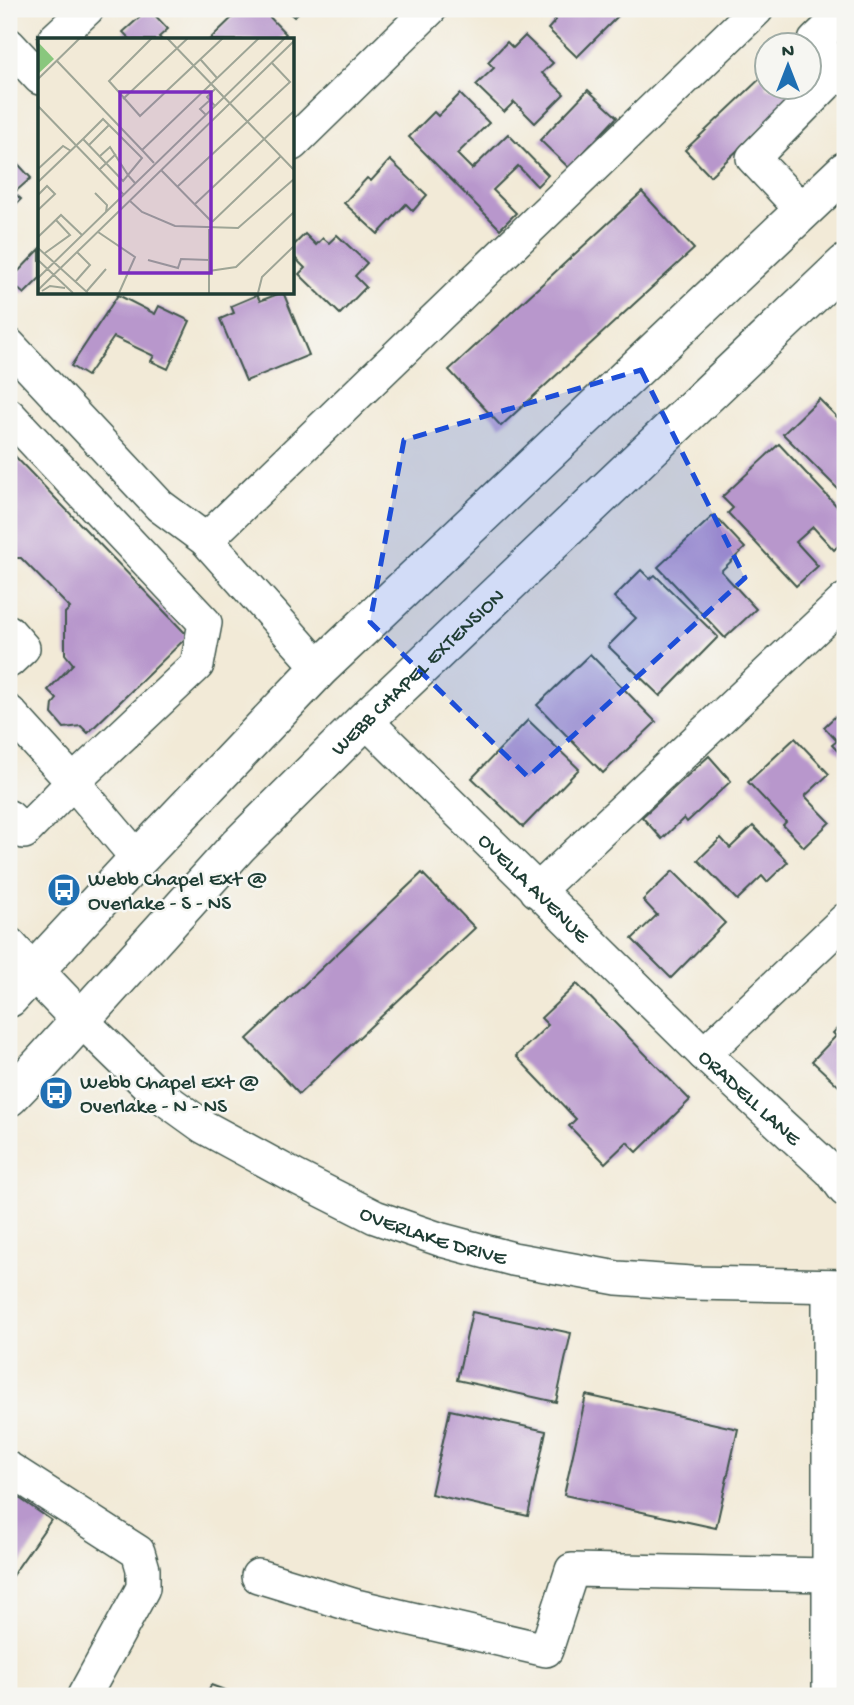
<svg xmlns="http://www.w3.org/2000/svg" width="854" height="1705" viewBox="0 0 854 1705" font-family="'Gochi Hand',sans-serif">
	<rect width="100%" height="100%" fill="#f6f6f2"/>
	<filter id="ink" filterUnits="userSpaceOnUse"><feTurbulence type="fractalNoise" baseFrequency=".0143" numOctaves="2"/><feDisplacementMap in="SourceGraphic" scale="14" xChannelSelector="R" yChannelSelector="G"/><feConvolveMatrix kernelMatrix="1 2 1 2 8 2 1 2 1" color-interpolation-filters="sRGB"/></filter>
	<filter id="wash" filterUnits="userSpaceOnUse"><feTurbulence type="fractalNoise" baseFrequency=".00686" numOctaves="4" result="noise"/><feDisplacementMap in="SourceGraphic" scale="28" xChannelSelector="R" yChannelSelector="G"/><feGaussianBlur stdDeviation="1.57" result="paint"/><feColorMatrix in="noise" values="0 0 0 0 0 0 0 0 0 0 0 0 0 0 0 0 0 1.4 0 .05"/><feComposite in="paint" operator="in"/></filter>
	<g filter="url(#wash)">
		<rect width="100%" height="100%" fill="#f2ead7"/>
		<g id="blocks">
			<g fill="#b897cc">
				<path d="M149 9 168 29 159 37 162 40H131L123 32Z"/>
				<path d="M241 9H262L286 34 279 40H209Z"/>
				<path d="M285 9H302L294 17Z"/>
				<path d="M545 9H616L621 13 577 57 548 29 556 20Z"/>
				<path d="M525 36 553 63 542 73 564 94 535 123 514 102 504 112 476 85 494 68 488 62 507 42 513 48Z"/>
				<path d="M803 39 828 65 808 84V46H796Z"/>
				<path d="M766 73V88H804L710 176 685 150Z"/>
				<path d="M588 90 617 117 569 168 540 140Z"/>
				<path d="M460 94 489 123 457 154 472 169 508 134 548 175 537 186 518 166 493 190 516 213 500 229 409 137 434 112 438 116Z"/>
				<path d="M390 160 427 195 413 211 406 204 378 234 344 203 367 178 371 181Z"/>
				<path d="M19 165 31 178 14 193 21 199 9 211V174Z"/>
				<path d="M642 192 694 249 501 426 449 370Z"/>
				<path d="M305 234 316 245 323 238 329 243 337 235 367 263 355 276 366 287 340 314 299 274 305 268 292 255V247Z"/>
				<path d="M40 249V278L24 294 9 281Z"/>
				<path d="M283 292 309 355 246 381 220 319 234 313 231 306 257 295 260 301Z"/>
				<path d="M118 295 155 314 159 306 190 321 168 369 151 361 154 356 114 337 87 376 71 366Z"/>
				<path d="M819 399 845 425V496L783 434Z"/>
				<path d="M779 444 845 515V539L834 550 813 527 796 542 818 566 796 586 728 513 733 508 722 497Z"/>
				<path d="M9 450 188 636 88 733 81 726 64 728 52 714 53 704 57 699 48 690 73 664 65 654V613L70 608 21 558H9Z"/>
				<path d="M714 515 745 548 721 571 756 609 725 638 658 567Z"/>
				<path d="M641 570 650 579 655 575 718 637 660 696 608 646 636 618 614 597Z"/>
				<path d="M590 654 656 722 603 773 537 705Z"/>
				<path d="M845 707V759L832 745 837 741 824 727Z"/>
				<path d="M528 720 579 769 523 827 472 778Z"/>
				<path d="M795 738 829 774 805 796 830 822 804 847 783 825 786 822 748 782Z"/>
				<path d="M709 756 731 781 687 822 684 818 662 839 642 817Z"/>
				<path d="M753 826 788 862 767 882 762 876 737 900 698 860 721 838 730 848Z"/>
				<path d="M673 871 725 923 671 978 632 939 657 915 643 900Z"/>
				<path d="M422 873 475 928 299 1094 247 1039Z"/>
				<path d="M577 984 690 1100 637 1152 627 1142 605 1163 569 1126 576 1119 516 1056 548 1025 541 1018Z"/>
				<path d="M845 1020V1092L812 1061 836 1036 833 1033Z"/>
				<path d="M472 1312 571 1333 556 1402 457 1380Z"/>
				<path d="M586 1395 738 1429 716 1528 564 1495Z"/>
				<path d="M450 1410 546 1431 528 1516 431 1494Z"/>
				<path d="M9 1491 51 1520 9 1580Z"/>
				<path d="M211 1685 241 1696H207Z"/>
			</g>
		</g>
	</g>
	<g filter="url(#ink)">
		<use href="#blocks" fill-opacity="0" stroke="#3f574c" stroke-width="2"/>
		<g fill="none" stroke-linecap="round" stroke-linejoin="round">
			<defs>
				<g id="minor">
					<path d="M845 12 815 41 845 79"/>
					<path d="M54 40 87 9"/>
					<path d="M9 45 40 78"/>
					<path d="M292 144 430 9"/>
					<path d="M803 211 753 158 839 71"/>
					<path d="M9 345 160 506 206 540"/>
					<path d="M9 415 205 623 197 665 73 782 9 712"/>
					<path d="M9 632 23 648 9 661"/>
					<path d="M320 668 206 540 757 9"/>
					<path id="s1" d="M365 720 704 1054 831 1171 845 1190"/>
					<path d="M9 817 24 832 73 782 138 859"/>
					<path d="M537 891 845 600"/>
					<path d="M9 944 34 971"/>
					<path id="s2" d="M81 1020 154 1091 204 1127 296 1177 375 1217 442 1240 513 1259 617 1278 691 1283 845 1286"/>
					<path d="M704 1054 845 920"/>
					<path d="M829 1286V1696"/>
					<path d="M9 1469 138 1552 143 1569V1588L84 1696"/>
					<path d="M258 1576 356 1606 546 1650 572 1570 829 1575"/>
				</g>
				<g id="major">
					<path d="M34 971 81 1020"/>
					<path d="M9 998 138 859 320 668 845 171"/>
					<path id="s3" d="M9 1097 40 1065 238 846 365 720 845 264"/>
				</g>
			</defs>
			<use href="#minor" stroke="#3f574c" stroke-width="36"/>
			<use href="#major" stroke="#3f574c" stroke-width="41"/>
			<use href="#minor" stroke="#fff" stroke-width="33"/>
			<use href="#major" stroke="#fff" stroke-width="38"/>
		</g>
	</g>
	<path fill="#1d4ed8" fill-opacity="0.2" stroke="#1d4ed8" stroke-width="5" stroke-dasharray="14 9" stroke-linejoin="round" d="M641 370 745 578 528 777 370 622 404 440Z"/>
	<defs>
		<symbol id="bus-disc" viewBox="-11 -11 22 22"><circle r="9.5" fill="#1f6fb2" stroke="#f6f6f2"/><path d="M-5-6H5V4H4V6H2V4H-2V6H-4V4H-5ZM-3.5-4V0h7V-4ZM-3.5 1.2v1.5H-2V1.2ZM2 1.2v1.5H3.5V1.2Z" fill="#fff"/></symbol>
	</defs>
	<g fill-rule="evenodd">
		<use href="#bus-disc" x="45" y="871" width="38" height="38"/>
		<use href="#bus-disc" x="37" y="1074" width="38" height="38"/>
	</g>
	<g text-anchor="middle" stroke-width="5" stroke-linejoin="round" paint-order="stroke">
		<g font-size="21" fill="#1f3d34" stroke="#f6f6f2">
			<text dy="7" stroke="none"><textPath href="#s3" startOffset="590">WEBB CHAPEL EXTENSION</textPath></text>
			<text dy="7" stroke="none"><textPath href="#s1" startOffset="238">OVELLA AVENUE</textPath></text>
			<text dy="7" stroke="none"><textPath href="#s1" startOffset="539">ORADELL LANE</textPath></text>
			<text dy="7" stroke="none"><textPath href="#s2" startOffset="418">OVERLAKE DRIVE</textPath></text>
		</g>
		<g font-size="21" fill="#1f3d34" stroke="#f6f6f2" text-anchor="start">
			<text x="88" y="885">Webb Chapel Ext @<tspan x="88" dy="24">Overlake - S - NS</tspan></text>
			<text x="80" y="1088">Webb Chapel Ext @<tspan x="80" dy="24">Overlake - N - NS</tspan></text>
		</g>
	</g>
	<g transform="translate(38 38)">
		<rect width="256" height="256" fill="#f2ead7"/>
		<path d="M0 4 16 21 0 36Z" fill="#89c77d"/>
		<path fill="none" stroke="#9ea596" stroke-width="2" d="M114 0 71 43 102 78 185 0M129 0 256 132M163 22 179 40M19 23 104 112M0 41 42 0M85 61 150 0M0 68 86 157M177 68 169 59 177 51M168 77 162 71 172 62M45 101 65 81 104 120 90 137 72 109 62 118M51 107 71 87M116 125 104 112 221 0M0 131 25 108 33 113M62 131 78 116M123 132 174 184M0 144 45 101 85 143 90 137 97 145M139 149 252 44 233 24M57 155 69 167 68 174M0 157 9 148 17 156 0 172M92 163 104 174 137 188 200 190 256 141M157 166 256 73M174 184 243 118M171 191V255M60 194 97 219 81 255M0 199 23 177 44 197M0 210 50 255M7 215 32 197 18 182M0 222 35 255M110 222 140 230 143 221 171 222M171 233 198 229 256 174M0 240 247 0M37 244 52 227 39 214M0 252 256 3M4 253 12 248 27 250M48 254 68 231M220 255 224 239 256 208"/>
		<path fill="#7b2cbf" fill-opacity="0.15" stroke="#7b2cbf" stroke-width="3.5" d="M82 54H173V235H82Z"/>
		<rect width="256" height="256" fill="none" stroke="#1f3d34" stroke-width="3.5"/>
	</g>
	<rect width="854" height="1705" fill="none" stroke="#f6f6f2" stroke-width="35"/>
	<g transform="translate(788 66)"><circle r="33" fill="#f6f6f2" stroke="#a0aca6" stroke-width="2"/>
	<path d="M0-5L12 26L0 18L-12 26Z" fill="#1f6fb2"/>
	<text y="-10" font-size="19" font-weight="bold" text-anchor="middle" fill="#1f3d34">N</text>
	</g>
</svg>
